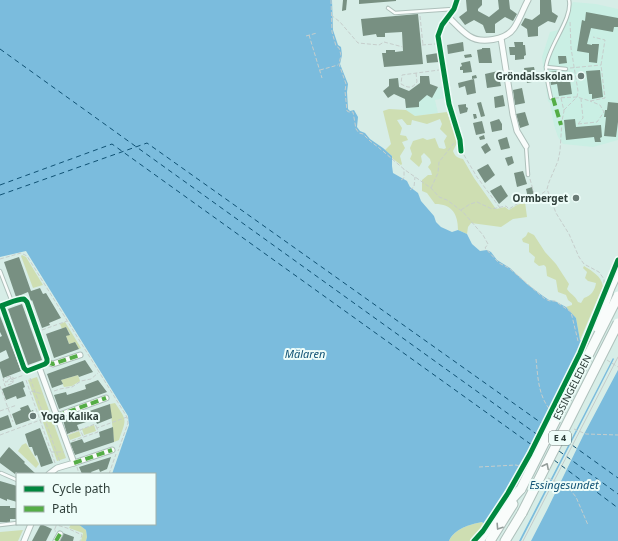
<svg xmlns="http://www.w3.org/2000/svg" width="618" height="541" viewBox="0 0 618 541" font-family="'Noto Sans',sans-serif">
	<rect width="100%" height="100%" fill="#d7ede7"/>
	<g fill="#caefe4">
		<path d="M573 2 596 4 618 9V140L593 147 563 144 558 137 554 125 550 103 548 101 544 73 542 57 550 32 558 30Z"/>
		<path d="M443 86 445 98 435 100 438 113 415 116 406 110V101Z"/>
	</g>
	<g fill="#cedeb2">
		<path d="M389 109 406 110 415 116 447 112 456 137 457 143 453 151C455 156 457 158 463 159L474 178 496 209 505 207 509 210 517 205 525 202 527 217 513 219 501 227 471 223 468 227 467 234 458 230C458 214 452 204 435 204L427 193 422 191V180L428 175H432L431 171 428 167 431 163 430 159 424 153 421 156 422 162 419 167 410 159 412 154 410 148 413 141 423 138 427 140 435 138 439 148 444 149 446 148 444 141 447 136 440 129 442 124 440 119 427 124 412 120 411 125H407L402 119 397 120 402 128 400 135 406 136 408 140 402 142 405 148 400 156 402 164 401 165 392 158V156L385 150 391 144 383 111Z"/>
		<path d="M528 232 534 235 545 252 556 264 569 284 567 289C570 294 575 295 578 302L581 303 584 298C591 296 595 290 596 283L588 281 585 278 587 272 583 268 584 266C592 271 601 276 603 286L580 340 576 318 566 307 572 305V303L568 300 566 295 558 292 556 280 547 276 546 267 544 265 539 266 534 262 535 257 529 252V244L523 242 522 239 526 236Z"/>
		<path d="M22 255 26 257 43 285 33 288 21 256Z"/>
		<path d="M65 322 81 348 79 349 75 342 69 344 66 336 70 334 66 327 62 329 60 324Z"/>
		<path d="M78 375 80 381 72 386 64 387 61 380Z"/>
		<path d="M37 377 66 458 57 461 28 380Z"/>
		<path d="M115 403C128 422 126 419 119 440L114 442 110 404Z"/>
		<path d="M94 425 96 431 84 435 82 429Z"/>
		<path d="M79 431 81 436 70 440 68 435Z"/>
		<path d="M26 443 39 464 36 468 18 451 22 445Z"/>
		<path d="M482 522 500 541H449C454 529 470 524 482 522Z"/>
		<path d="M71 524H78L86 530 87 537 86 541H81L83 533 69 528Z"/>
		<path d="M23 530 18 541H0V532Z"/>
	</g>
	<path fill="#7bbcdd" d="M0 0H332L333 30 338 45 341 47 342 55 340 64 348 84 347 92 348 109 350 111 354 110 358 117 357 127 360 131 365 133 370 139 383 148 392 156V166L393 173 407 181 410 187 418 193 421 201 434 216 436 222 441 227 452 232 458 230 467 234 472 244 480 251 487 250 491 252 497 260 510 268 527 284 543 296 549 300 555 301 566 307 576 318 580 340 618 361V541H500L482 522C470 524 454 529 449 541H86L87 537 86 530 78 524H155V474H112L129 425 128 416 26 251 0 257Z"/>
	<g fill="#d7ede7">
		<path d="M584 340 614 356 519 541H497L484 527 521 467 557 396Z"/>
		<path d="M615 357 618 359V370L583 436 547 510 531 541H521Z"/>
	</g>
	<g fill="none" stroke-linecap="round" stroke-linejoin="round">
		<g stroke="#105274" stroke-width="1" stroke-dasharray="5 4" stroke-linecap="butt">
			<path d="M0 49 542 438"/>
			<path d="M0 185 112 144 536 448"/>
			<path d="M0 195 147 143 547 427"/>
			<path d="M565 440 618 478"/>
			<path d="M559 451 618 494"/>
			<path d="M554 460 618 508"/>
		</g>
	</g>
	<g fill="#789082">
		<path d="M343 0H347L346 10 342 11Z"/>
		<path d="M359 0H396V1L359 4Z"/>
		<path d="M466 0H482V5L478 9V11L489 17 499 9 498 0H509L510 9 517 14 513 21 505 17 495 24V33H486L483 25 474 20 465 25 459 17 467 11Z"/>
		<path d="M540 0H551L552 12 558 16 555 23 548 21 538 27V36L528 37 527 29 521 25 525 18 532 20 540 14Z"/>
		<path d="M586 12 618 18V27H614L613 32 591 28 587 44 592 45V44H599L597 63 589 62V53L577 51 582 20 585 21Z"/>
		<path d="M418 14 423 64 384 67 382 53H386V50H395V52L403 51 402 32 385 33V37H377L376 34 363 36 361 19Z"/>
		<path d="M463 42 464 51 448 54 447 45Z"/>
		<path d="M514 42H523V45H525L526 55 524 56V59L515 60V55H510L509 47H515Z"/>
		<path d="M482 48H490L492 63H479L477 50 482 49Z"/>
		<path d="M438 53 439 62 427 63 426 55Z"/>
		<path d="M471 54 472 57 465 58 464 55Z"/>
		<path d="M558 56H566L567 63 559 64Z"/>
		<path d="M470 61 472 72 463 73V70H460V67L462 66 461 63Z"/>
		<path d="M534 67 537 81 527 83 524 68Z"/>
		<path d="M600 70 603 97 592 99V94H589L586 71Z"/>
		<path d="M498 71 501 86 487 88 485 74Z"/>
		<path d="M557 71V75L569 73 572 94 559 96 557 84 551 85 549 72Z"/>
		<path d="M476 75 477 78 472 79V76Z"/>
		<path d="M420 76H429L430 84 438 87 432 98 427 95 419 102V107L406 108 405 99 394 94 388 98 383 91 389 86V79L398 78 399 87 409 91 420 83Z"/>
		<path d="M474 79 476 93 467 95 465 86 459 88 458 83Z"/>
		<path d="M522 88 525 103 515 105 513 90Z"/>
		<path d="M503 95 505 106 495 108 494 97Z"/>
		<path d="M481 102 485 116 481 117 477 103Z"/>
		<path d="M608 102 618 103V122L616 137 604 136 606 117H604L605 110H607Z"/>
		<path d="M466 104V107L468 108 467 112 460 114 458 105Z"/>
		<path d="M525 112 529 125 520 128 516 114Z"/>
		<path d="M473 114H476L477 118 474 119Z"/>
		<path d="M499 119 502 124V130L492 132 490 122Z"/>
		<path d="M575 119 576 127 601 125 602 137 600 138 601 142H595L594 137 566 140 564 120Z"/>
		<path d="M482 121 485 133 476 135 473 123Z"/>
		<path d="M484 135 485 139 480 140 479 137Z"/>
		<path d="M507 137 510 148 501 150 498 140Z"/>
		<path d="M487 143 491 150 485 154 481 147Z"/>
		<path d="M512 156 514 163 508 166 505 158Z"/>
		<path d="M488 164 495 175 485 183 477 170Z"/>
		<path d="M523 171 527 184 517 187 514 173Z"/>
		<path d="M501 185 508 196 499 204 490 191Z"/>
		<path d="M532 187 534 196 528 198 526 189Z"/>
		<path d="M19 257 31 291 40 288 43 294 46 293 61 318 49 323 50 325 42 328 32 300 31 301 28 292 16 297 4 262Z"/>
		<path d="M22 304 42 360 28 365 8 309Z"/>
		<path d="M0 316 21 371 3 378 0 368V362L9 358 6 350 0 353V337L2 336 0 332Z"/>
		<path d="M66 327 70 335 66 336 69 344 75 342 79 349 54 358 46 334Z"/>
		<path d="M85 360 93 372 79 377 78 375 61 380 63 384 52 388 47 374Z"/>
		<path d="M98 380 107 392 59 409 54 395 66 392 67 395 86 389 85 385Z"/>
		<path d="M23 381 25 387 23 388 26 396 17 399 16 396 6 400 2 389Z"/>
		<path d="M110 404 112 418 97 424 95 419 77 425 79 430 67 434 63 420Z"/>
		<path d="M28 405 31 411 33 410 36 418 16 425 12 414 21 410 20 408Z"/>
		<path d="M8 415 12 427 0 431V418Z"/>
		<path d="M113 427 114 442 75 455 70 443 82 439 84 443 100 437 99 432Z"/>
		<path d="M40 428 53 463 41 467 37 455 35 456 32 447H29L25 434Z"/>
		<path d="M9 447 25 462 24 463 36 474H18L16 472 15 474 0 463V458Z"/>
		<path d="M111 457 107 469 100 472 99 469 91 472 92 474H82L79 467Z"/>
		<path d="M0 481 17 486V502L7 499V501L0 498Z"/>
		<path d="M0 506H10V508H17V519H10V522H0Z"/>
		<path d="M41 524 52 529 46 541H32Z"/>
		<path d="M63 533 74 537 73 541H60Z"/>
	</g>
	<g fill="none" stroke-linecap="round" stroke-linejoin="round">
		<defs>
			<g id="lane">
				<path d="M388 8 395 13 453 9"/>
				<path d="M546 67 566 69"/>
				<path d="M551 98C549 89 546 77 546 67 548 46 573 19 569 0"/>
				<path d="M526 146 528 175"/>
				<path d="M0 271 12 302"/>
				<path d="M1 473 17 480"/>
				<path d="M0 525 17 523"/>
			</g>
			<g id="street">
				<path d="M457 0 454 9 442 25 438 36 449 104 460 140 461 151"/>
				<path d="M448 17C455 23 461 31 469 36 481 44 506 40 514 28 520 19 523 9 528 0"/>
				<path d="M501 38 513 115 517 131 526 146"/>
				<path d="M0 306C8 304 16 299 24 299L27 302 47 359V362L45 364 27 371 24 368 2 306"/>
				<path d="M47 362 53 364 80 355"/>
				<path d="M39 367 74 463 57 468 49 474"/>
				<path d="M57 416 106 398"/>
				<path d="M74 463 112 450"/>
				<path d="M24 541 31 524"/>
				<path d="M56 541 60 534"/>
			</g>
			<g id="highway">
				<path d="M609 290 618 270"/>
				<path d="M479 541 498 514 521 489"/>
				<path d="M490 541 513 504"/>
				<path d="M505 541 522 513"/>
			</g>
		</defs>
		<use href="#lane" stroke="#aec0bb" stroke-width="4.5"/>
		<use href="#street" stroke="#aec0bb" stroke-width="7"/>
		<use href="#highway" stroke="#aec0bb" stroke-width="11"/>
		<g stroke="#c6cecc" stroke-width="1" stroke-dasharray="4 2" stroke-linecap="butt">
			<path d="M331 0 332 32 336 46 339 48 341 55 339 64 346 84 345 91 347 111 349 112H353L356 129 359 133 363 134 370 141 378 147 405 170 431 188 439 197 447 200 463 212 483 235 488 244 485 248 499 263 509 268 545 299 550 301H555L571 312 578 341 584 345"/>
			<path d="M331 15 340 22 358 43 379 45 384 42 403 47"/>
			<path d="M420 16 423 45"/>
			<path d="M309 35 322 78"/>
			<path d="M306 36 317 33"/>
			<path d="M422 45 435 44"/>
			<path d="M570 68 601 65"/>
			<path d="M320 70 338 65"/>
			<path d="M416 73 417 82C412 89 408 88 401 84L402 75 439 70"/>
			<path d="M555 98 577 97 590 101 605 98 601 65 605 40 593 37"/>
			<path d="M561 98 564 111 562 121 560 151 558 161 549 182 547 189 556 213 569 234 579 257 584 264 599 272 604 279V283"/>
			<path d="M564 110 577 97 578 91 571 48 570 21"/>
			<path d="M578 124 597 122 604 112 600 105 590 101"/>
			<path d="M578 124 583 118 581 99"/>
			<path d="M464 155 477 177 500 208"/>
			<path d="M530 179 535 197"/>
			<path d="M401 180 404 178V169"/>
			<path d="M431 188 438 173 439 162 455 142"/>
			<path d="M410 190 414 187 415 177"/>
			<path d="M461 210 470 204 477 202 492 209 506 206 509 209 517 204 536 198 547 190"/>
			<path d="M0 259 21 253 27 256 127 417 128 423 118 451"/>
			<path d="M42 330 67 321"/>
			<path d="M536 359C538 377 538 396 551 411"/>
			<path d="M607 360 618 367"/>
			<path d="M10 376 3 379 5 386 13 383"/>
			<path d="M30 378 60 462"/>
			<path d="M12 380 13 379V377L5 382 14 381 13 379 24 375"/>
			<path d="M26 380 55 463"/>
			<path d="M0 386 13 422"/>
			<path d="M31 391 43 394"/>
			<path d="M54 391 60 389 72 387 81 381 91 379 98 373"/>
			<path d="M0 411 17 405"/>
			<path d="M574 429 586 434 618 435"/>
			<path d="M70 433 80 430"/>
			<path d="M0 435 51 416"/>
			<path d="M83 436 80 430 95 424 97 428"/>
			<path d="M72 441 98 432 97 428 127 417"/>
			<path d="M51 452H64"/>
			<path d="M77 467 79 474"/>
			<path d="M479 467 516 465 523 467"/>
			<path d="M109 474 116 454"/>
			<path d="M548 478 568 487 576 497 588 525"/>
			<path d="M53 524 67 528 82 535 80 541"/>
			<path d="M56 526 54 531H56"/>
		</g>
		<use href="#lane" stroke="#f9fcfb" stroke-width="2.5"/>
		<use href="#street" stroke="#f9fcfb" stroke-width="5"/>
		<use href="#highway" stroke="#f9fcfb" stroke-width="9"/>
		<path stroke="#c5cbc9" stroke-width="1" d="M523 541 618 357"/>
		<defs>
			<g id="highway-bridge">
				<path d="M597 327 609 290"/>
				<path d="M521 489 618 296"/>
				<path d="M522 513 618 323"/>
			</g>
		</defs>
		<use href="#highway-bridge" stroke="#aec0bb" stroke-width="11" stroke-linecap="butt"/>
		<path stroke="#c6cecc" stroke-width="1" stroke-dasharray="4 2" stroke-linecap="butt" d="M10 376 13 383"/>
		<use href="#highway-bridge" stroke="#f9fcfb" stroke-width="9"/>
		<g stroke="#54ad46" stroke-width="4" stroke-dasharray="8 4" stroke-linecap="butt">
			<path d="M553 98 561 125"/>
			<path d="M47 362 53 364 80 355"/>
			<path d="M57 416 106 398"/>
			<path d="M74 463 112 450"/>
			<path d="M56 541 60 534"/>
		</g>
		<defs>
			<g id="cycleway">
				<path d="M457 0 454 9 442 25 438 36 449 104 460 140 461 151"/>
				<path d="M0 306C8 304 16 299 24 299L27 302 47 359V362L45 364 27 371 24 368 2 306"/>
				<path d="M474 541 483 531 508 493 530 454 580 353 618 260"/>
			</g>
		</defs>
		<use href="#cycleway" stroke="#eefdf9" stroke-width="8"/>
		<use href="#cycleway" stroke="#00873e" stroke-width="5"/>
	</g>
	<defs><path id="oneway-chevron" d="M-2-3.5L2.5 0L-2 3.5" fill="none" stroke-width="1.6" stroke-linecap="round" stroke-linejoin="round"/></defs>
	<g stroke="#949d9a">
		<use href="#oneway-chevron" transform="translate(546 466) rotate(-63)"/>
		<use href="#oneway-chevron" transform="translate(499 527) rotate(123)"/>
	</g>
	<g fill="#697b76" stroke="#eefdf9" stroke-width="1.5">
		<circle cx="581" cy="76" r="4"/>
		<circle cx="576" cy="198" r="4"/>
		<circle cx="33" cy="416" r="4"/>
	</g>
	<g text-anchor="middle" stroke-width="4" stroke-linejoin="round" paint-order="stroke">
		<rect fill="#eefdf9" stroke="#687773" stroke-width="1" x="549" y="431" width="22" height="14" rx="3"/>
		<g font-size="9" font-weight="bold" fill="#2e3e39">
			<text x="560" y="441">E 4</text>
		</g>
		<g font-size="10" font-weight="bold" fill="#2e3e39" stroke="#eefdf9" text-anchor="end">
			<text x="573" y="80">Gröndalsskolan</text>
			<text x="568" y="202">Ormberget</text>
			<text x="41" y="420" text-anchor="start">Yoga Kalika</text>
		</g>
		<g font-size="10" fill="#2e3e39" stroke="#eefdf9">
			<text transform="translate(572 387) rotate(-63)" y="4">ESSINGELEDEN</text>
		</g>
		<g font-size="11" font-style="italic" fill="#105274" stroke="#eefdf9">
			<text x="305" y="358">Mälaren</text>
			<text x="564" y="489">Essingesundet</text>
		</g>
	</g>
	<rect x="16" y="473" width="140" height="52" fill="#eefdf9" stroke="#a1b1ac"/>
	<rect x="24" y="486" width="20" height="6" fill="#00873e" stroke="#a1b1ac"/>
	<text x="52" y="493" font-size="12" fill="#2e3e39">Cycle path</text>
	<rect x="24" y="506" width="20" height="6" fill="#54ad46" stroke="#a1b1ac"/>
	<text x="52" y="513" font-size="12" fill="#2e3e39">Path</text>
</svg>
